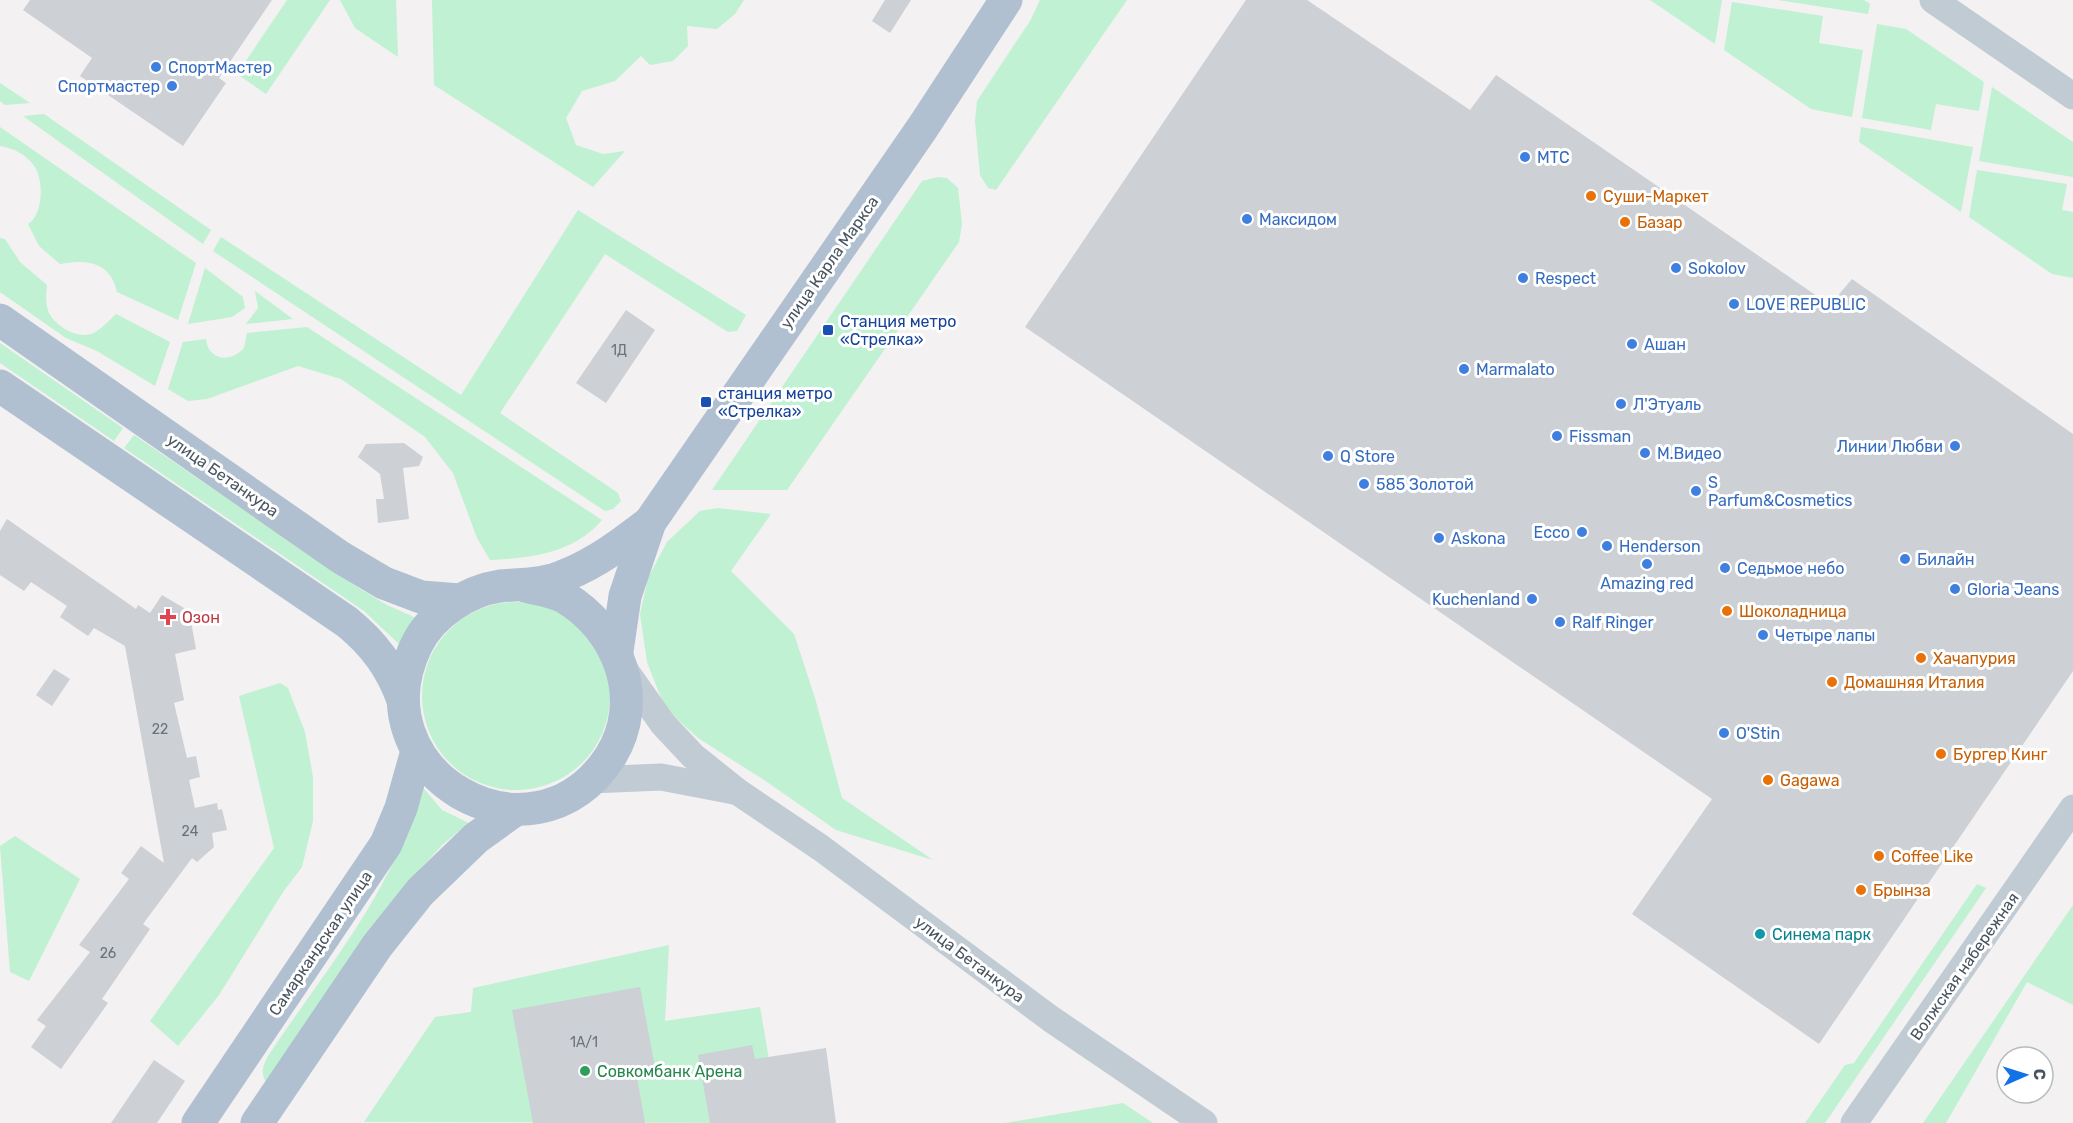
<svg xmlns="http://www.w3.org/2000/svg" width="2073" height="1123" viewBox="0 0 2073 1123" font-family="Rubik,sans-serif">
	<rect width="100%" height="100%" fill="#f3f1f1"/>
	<g fill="#bff1d2">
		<path d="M287 0H330L266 94 237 74Z"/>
		<path d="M340 0H396L398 57 355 28Z"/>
		<path d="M432 0H744L735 14 717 29 687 26 688 46 673 61 650 65 641 56 615 81 582 91 566 118 576 145 603 154 625 151 593 187 434 85Z"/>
		<path d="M1040 0H1127L996 190 988 188 980 175 975 121 977 101 1030 21Z"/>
		<path d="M1650 0H1722L1715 44Z"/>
		<path d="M1778 0H1864L1870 4 1868 14Z"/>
		<path d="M1732 2 1823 16 1819 43 1863 50 1852 117 1811 109 1724 50Z"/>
		<path d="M1877 24 1906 29 1984 82 1979 111 1936 104 1931 130 1862 118Z"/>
		<path d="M0 83 30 103 5 105 0 101Z"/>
		<path d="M1992 87 2073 142V177L1979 161Z"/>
		<path d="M44 114 211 230 203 244 23 116Z"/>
		<path d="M0 127 196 263 178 320 117 292C111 262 86 259 60 264L39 246 28 224C43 215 44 182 35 167 27 155 14 148 0 146Z"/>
		<path d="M1861 127 1973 147 1961 212 1859 142Z"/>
		<path d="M1977 170 2067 184 2062 210 2073 212V278L2052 274 1969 217Z"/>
		<path d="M938 177 947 178 958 188 962 224 959 242 787 490H712L922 181Z"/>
		<path d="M578 210 746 315 737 331 728 332 605 254 500 413 618 493 621 501 613 509 605 511 213 251 221 237 461 395Z"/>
		<path d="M0 238 5 239 20 262 47 285C46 294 45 304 49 313 56 327 79 340 94 333 102 328 109 321 116 314L170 342 155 386 97 351 66 338 0 292Z"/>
		<path d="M205 268 243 297 245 308 232 317 188 324Z"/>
		<path d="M255 291 293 319 246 324 258 308Z"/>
		<path d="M307 327 602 520C574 553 532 558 490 560L477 538 453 473 425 437 341 379 298 366 207 399 188 401 168 389 183 342 206 339C208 361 231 363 244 348L247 333Z"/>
		<path d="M0 343 123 428 114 441 0 363Z"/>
		<path d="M134 435 359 588 387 605 416 618 399 644 364 611 124 448Z"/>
		<path d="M718 508 771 514 731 571 794 634 815 698 842 798 933 860 836 830 767 782 698 738 665 708 647 662 640 614 648 578 667 542 700 511Z"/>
		<circle cx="516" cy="696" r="94"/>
		<path d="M280 683 288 688 305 732 313 777V821L302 867 283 892 219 995 178 1046 150 1021 274 848 239 696Z"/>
		<path d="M420 784 442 810 469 823 443 844 408 883 268 1085C260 1074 262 1068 268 1056 309 994 358 934 391 867 404 840 411 812 420 784Z"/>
		<path d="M15 836 80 879 29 981 10 972 0 846Z"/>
		<path d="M1977 884 1986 888 1825 1123H1805L1845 1065 1854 1063Z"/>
		<path d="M2073 905V1005L2027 982 1946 1123H1923Z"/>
		<path d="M669 945 665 1021 760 1007 780 1123 364 1122 435 1017 471 1012 473 988Z"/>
		<path d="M1123 1103 1153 1123H1005Z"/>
	</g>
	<g fill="#cdd0d5">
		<path d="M30 0H272L219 78 226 83 183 146 80 76 92 58 23 10Z"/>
		<path d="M885 0H911L890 33 872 21Z"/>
		<path d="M1246 0H1307L1470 110 1496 75 1830 305 1852 279 2073 434V671L1819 1044 1632 914 1712 799 1025 327Z"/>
		<path d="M626 310 655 330 606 403 576 383Z"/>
		<path d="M404 443 423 457 419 466 403 468 409 519 378 523 376 499H384L380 474 358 457 366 444Z"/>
		<path d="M7 519 136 609 138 605 150 613 162 595 189 611 196 649 175 654 184 700 174 703 187 758 196 756 200 777 189 780 195 808 217 803 218 810 222 809 227 830 212 833 214 847 197 862 192 858 143 924 150 929 102 999 108 1003 61 1069 31 1047 46 1026 37 1020 90 952 79 945 129 879 121 873 141 846 164 863 125 646 94 628 88 636 60 617 67 606 31 582 24 591 0 575V531Z"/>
		<path d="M54 669 70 679 52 706 36 695Z"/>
		<path d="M640 987 656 1073 637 1077 645 1123H533L512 1010Z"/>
		<path d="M752 1045 755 1059 826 1048 836 1123H710L698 1055Z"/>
		<path d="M154 1060 185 1081 157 1123H111Z"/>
	</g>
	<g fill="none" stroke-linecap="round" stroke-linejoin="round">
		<g stroke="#c1cbd3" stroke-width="27">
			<path d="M1933 0 2073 96"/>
			<path d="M622 666 663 724 693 756 738 792 821 848 1051 1019 1204 1123"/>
			<path d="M591 780 661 777 734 791"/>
			<path d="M1854 1123 2073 808"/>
		</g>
		<g stroke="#b0c0d0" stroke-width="33">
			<path d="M0 320 340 557 384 583 421 597 460 600"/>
			<path d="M0 386 347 622C374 644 391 667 403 700"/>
			<path d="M525 586C537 589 553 591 564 597 619 629 646 700 610 757 532 876 353 772 417 644 432 614 467 591 500 586 522 584 545 585 566 575 598 562 624 542 650 522"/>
			<path d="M617 651 625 596 650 522 923 127 1006 0"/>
			<path d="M198 1123 386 844 401 808 417 751"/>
			<path d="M257 1123 377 946 420 892 476 838 515 810"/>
		</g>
	</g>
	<g fill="#3f7fe0" stroke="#fff" stroke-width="2">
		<circle cx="156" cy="67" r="6"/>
		<circle cx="172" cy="86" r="6"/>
		<circle cx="1525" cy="157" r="6"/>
		<circle cx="1247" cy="219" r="6"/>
		<circle cx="1676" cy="268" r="6"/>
		<circle cx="1523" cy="278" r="6"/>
		<circle cx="1734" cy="304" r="6"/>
		<circle cx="1632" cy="344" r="6"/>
		<circle cx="1464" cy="369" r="6"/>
		<circle cx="1621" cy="404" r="6"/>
		<circle cx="1557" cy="436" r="6"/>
		<circle cx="1955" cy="446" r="6"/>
		<circle cx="1645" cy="453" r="6"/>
		<circle cx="1328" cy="456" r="6"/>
		<circle cx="1364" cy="484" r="6"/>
		<circle cx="1696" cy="491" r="6"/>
		<circle cx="1582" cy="532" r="6"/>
		<circle cx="1439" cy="538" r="6"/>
		<circle cx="1607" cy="546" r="6"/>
		<circle cx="1905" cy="559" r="6"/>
		<circle cx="1647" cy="564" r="6"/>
		<circle cx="1725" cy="568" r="6"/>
		<circle cx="1955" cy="589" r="6"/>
		<circle cx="1532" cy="599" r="6"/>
		<circle cx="1560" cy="622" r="6"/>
		<circle cx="1763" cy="635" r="6"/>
		<circle cx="1724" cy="733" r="6"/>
	</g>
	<g fill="#e8710a" stroke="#fff" stroke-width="2">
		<circle cx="1591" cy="196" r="6"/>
		<circle cx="1625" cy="222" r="6"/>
		<circle cx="1727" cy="611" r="6"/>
		<circle cx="1921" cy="658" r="6"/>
		<circle cx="1832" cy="682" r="6"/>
		<circle cx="1941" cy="754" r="6"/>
		<circle cx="1768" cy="780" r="6"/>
		<circle cx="1879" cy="856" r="6"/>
		<circle cx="1861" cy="890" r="6"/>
	</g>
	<g fill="#1a4fb4" stroke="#fff" stroke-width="2">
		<rect x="822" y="324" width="12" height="12" rx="3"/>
		<rect x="700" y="396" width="12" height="12" rx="3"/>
	</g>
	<path fill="#e0444e" stroke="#fff" stroke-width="2" d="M165 608h6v6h6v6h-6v6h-6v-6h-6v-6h6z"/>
	<circle fill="#0f9aa8" stroke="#fff" stroke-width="2" cx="1760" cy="934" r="6"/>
	<circle fill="#2e9e5b" stroke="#fff" stroke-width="2" cx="585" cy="1071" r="6"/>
	<g text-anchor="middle" stroke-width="6" stroke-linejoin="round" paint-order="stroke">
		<g font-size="14" fill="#69737c">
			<text x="619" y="355">1Д</text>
			<text x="160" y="734">22</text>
			<text x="190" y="836">24</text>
			<text x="108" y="958">26</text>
			<text x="584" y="1047">1А/1</text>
		</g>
		<g font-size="16" fill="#366cbe" stroke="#fff" text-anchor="start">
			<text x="168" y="73">СпортМастер</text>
			<text x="160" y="92" text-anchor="end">Спортмастер</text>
			<text x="1537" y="163">МТС</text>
			<text x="1259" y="225">Максидом</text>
			<text x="1688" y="274">Sokolov</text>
			<text x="1535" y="284">Respect</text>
			<text x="1746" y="310">LOVE REPUBLIC</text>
			<text x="1644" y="350">Ашан</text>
			<text x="1476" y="375">Marmalato</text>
			<text x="1633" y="410">Л'Этуаль</text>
			<text x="1569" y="442">Fissman</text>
			<text x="1943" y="452" text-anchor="end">Линии Любви</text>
			<text x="1657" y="459">М.Видео</text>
			<text x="1340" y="462">Q Store</text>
			<text x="1708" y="488">S<tspan x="1708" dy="18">Parfum&amp;Cosmetics</tspan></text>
			<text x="1376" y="490">585 Золотой</text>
			<text x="1570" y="538" text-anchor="end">Ecco</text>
			<text x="1451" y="544">Askona</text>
			<text x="1619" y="552">Henderson</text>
			<text x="1917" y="565">Билайн</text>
			<text x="1737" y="574">Седьмое небо</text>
			<text x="1647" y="589" text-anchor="middle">Amazing red</text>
			<text x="1967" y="595">Gloria Jeans</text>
			<text x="1520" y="605" text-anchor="end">Kuchenland</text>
			<text x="1572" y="628">Ralf Ringer</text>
			<text x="1775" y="641">Четыре лапы</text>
			<text x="1736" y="739">O'Stin</text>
		</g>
		<g font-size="16" fill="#c56008" stroke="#fff" text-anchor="start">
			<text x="1603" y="202">Суши-Маркет</text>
			<text x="1637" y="228">Базар</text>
			<text x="1739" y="617">Шоколадница</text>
			<text x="1933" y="664">Хачапурия</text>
			<text x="1844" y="688">Домашняя Италия</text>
			<text x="1953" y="760">Бургер Кинг</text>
			<text x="1780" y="786">Gagawa</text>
			<text x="1891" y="862">Coffee Like</text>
			<text x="1873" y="896">Брынза</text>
		</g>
		<g font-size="16" fill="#48545f" stroke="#fff">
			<text transform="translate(829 262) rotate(-55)" y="6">улица Карла Маркса</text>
			<text transform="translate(223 475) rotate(35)" y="6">улица Бетанкура</text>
			<text transform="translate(320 943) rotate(-56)" y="6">Самаркандская улица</text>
			<text transform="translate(970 959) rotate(37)" y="6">улица Бетанкура</text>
			<text transform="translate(1964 966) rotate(-55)" y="6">Волжская набережная</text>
		</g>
		<g font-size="16" fill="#164399" stroke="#fff" text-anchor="start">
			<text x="840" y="327">Станция метро<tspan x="840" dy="18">«Стрелка»</tspan></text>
			<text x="718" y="399">станция метро<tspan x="718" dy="18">«Стрелка»</tspan></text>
		</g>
		<g font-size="16" fill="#be3a42" stroke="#fff" text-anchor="start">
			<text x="182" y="623">Озон</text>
		</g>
		<g font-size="16" fill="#0d838f" stroke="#fff" text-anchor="start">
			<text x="1772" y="940">Синема парк</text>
		</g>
		<g font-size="16" fill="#27864d" stroke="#fff" text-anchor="start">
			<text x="597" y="1077">Совкомбанк Арена</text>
		</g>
	</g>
	<g transform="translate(2025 1075) rotate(87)"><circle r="28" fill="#ffffff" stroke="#b6bbbf" stroke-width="1.5"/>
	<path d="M0-4.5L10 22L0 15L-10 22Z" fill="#1472e9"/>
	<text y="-9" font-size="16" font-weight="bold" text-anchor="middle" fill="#48545f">С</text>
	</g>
</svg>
